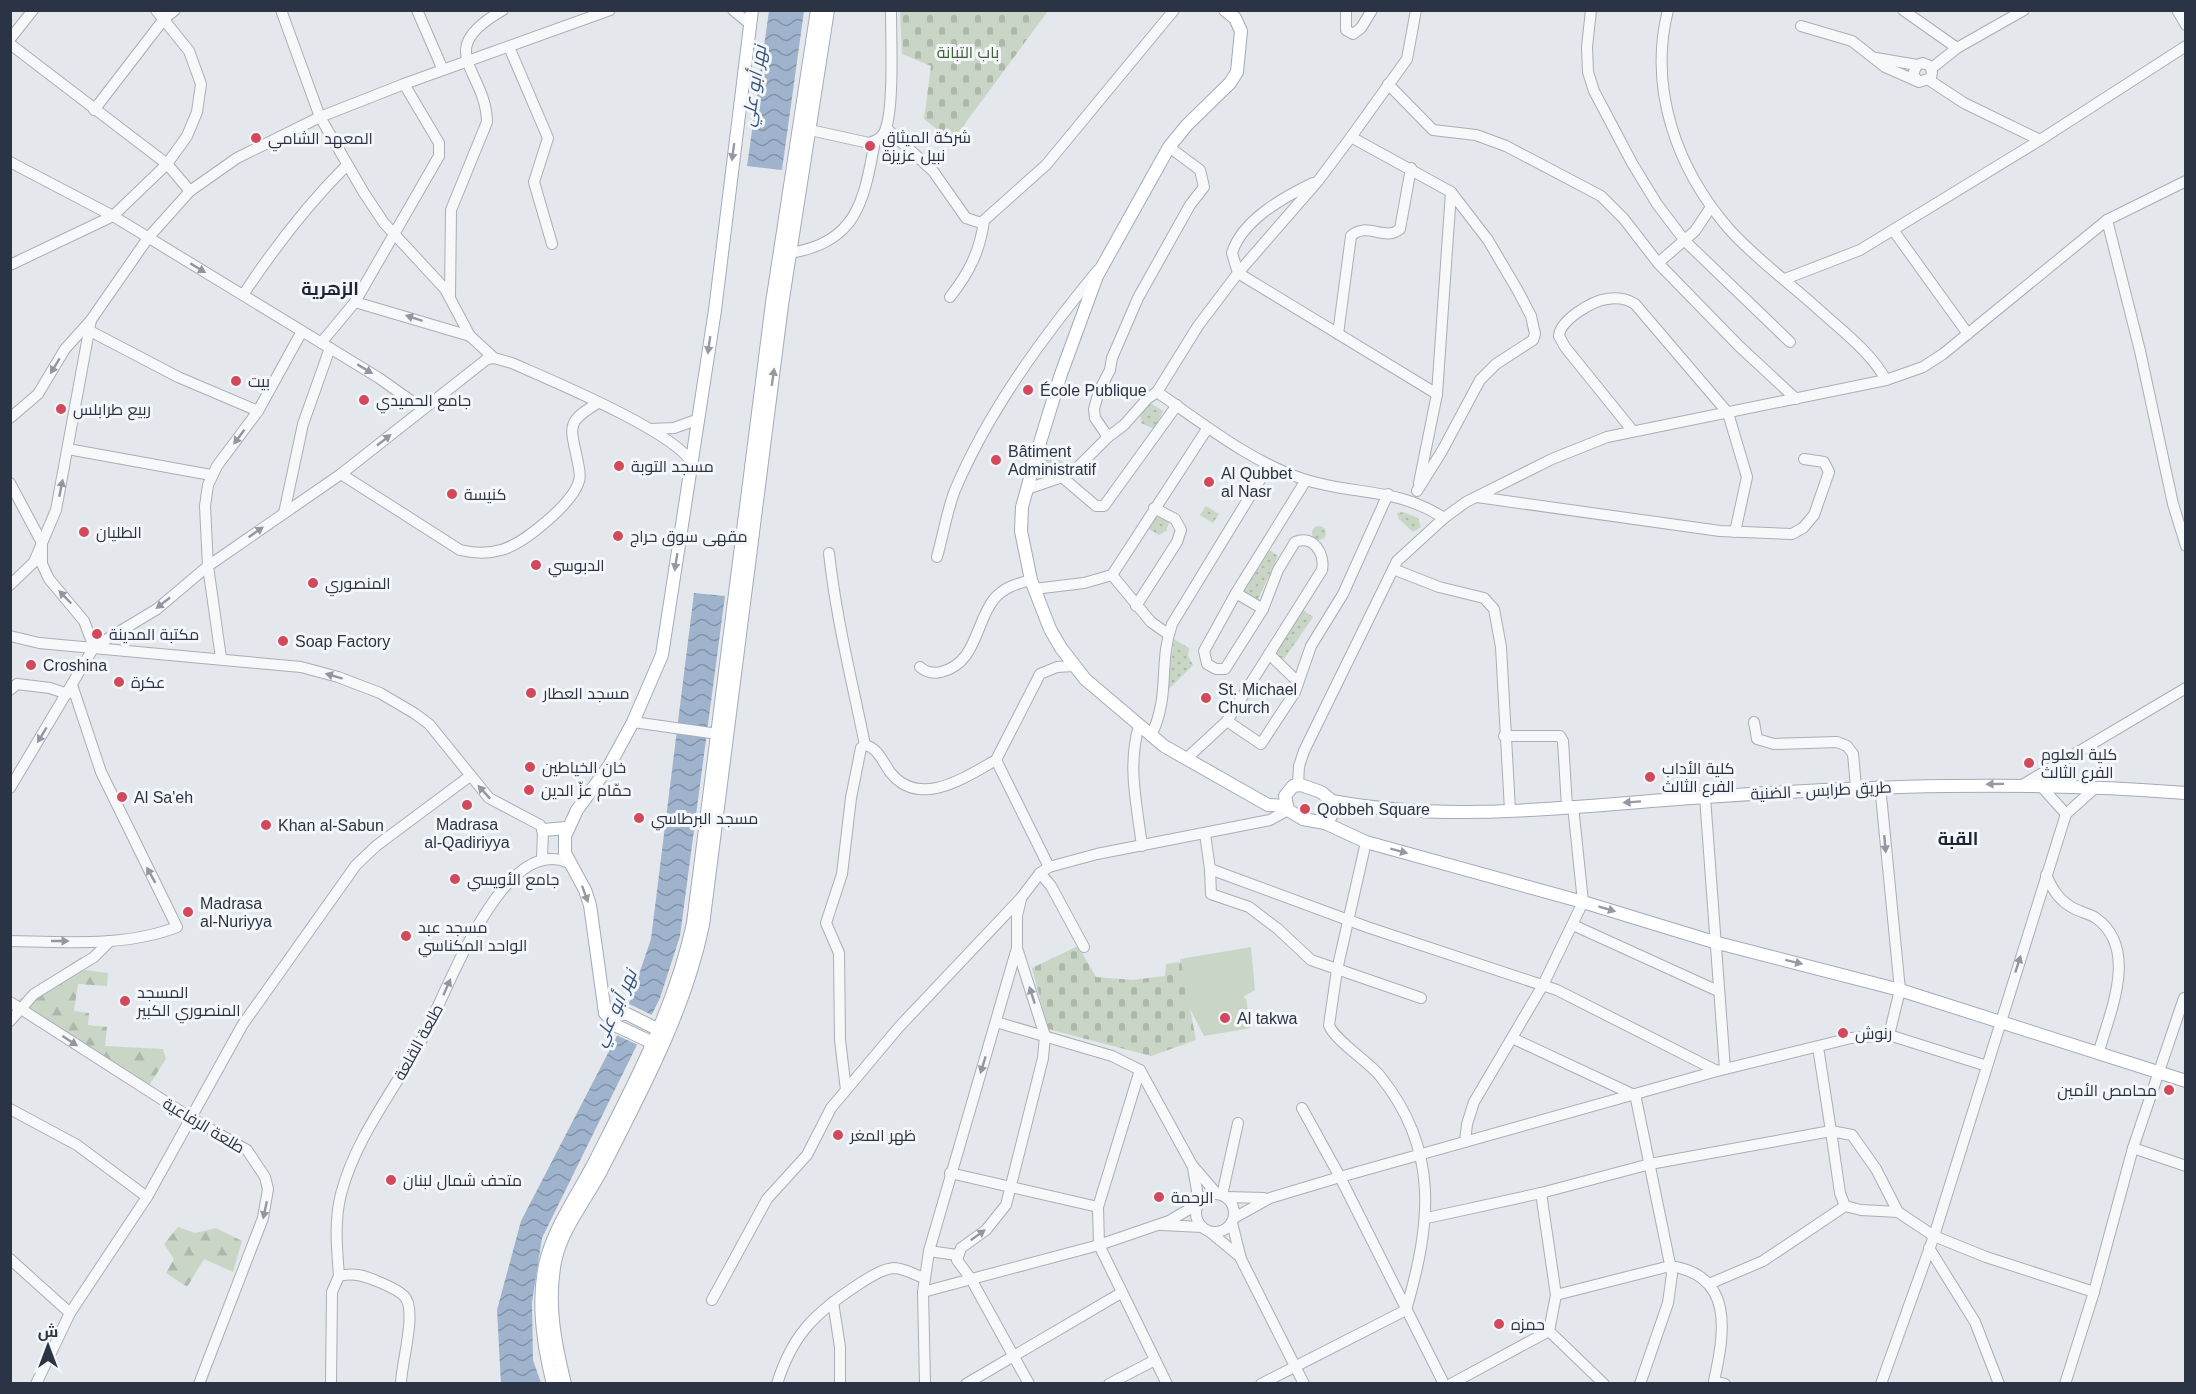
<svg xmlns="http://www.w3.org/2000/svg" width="2196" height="1394" viewBox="0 0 2196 1394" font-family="Arial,Cairo,sans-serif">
	<defs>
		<pattern id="forest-firs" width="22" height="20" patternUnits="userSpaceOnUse" patternTransform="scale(1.5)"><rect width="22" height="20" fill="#c9d6c5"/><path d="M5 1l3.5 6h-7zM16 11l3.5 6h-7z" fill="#adb8ab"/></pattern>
		<pattern id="cemetery-stones" width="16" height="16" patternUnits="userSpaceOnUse" patternTransform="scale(1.5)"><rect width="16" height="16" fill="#c9d6c5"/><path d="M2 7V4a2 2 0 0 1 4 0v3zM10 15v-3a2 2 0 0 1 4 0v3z" fill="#adb8ab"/></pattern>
		<pattern id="park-dots" width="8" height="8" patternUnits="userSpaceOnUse" patternTransform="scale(1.5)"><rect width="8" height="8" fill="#c9d6c5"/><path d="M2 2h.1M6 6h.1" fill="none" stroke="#adb8ab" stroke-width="1.8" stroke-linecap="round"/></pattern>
		<pattern id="water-waves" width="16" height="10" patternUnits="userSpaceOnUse" patternTransform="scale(1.5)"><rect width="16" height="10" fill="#9fb4cc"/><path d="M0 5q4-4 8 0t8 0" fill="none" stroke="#8293a7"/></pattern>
	</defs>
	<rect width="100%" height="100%" fill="#e4e7ec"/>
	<path fill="#c9d6c5" d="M1251 947 1255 990 1243 997 1246 999 1251 1028 1204 1036 1187 1003 1180 959Z"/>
	<g fill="url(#forest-firs)">
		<path d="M81 957 85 970 108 973 107 986 78 984 74 1011 89 1013 88 1025 107 1027 105 1046 163 1049 166 1059 148 1087 16 1002Z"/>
		<path d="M178 1227 195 1233 216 1228 242 1241 233 1272 204 1259 187 1287 166 1273 174 1259 164 1244Z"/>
	</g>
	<g fill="url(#cemetery-stones)">
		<path d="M900 11V10L1048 11 952 141 924 119 931 66 902 54Z"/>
		<path d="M1078 946 1096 977 1133 980 1165 976 1166 964 1181 962 1196 1040 1151 1056 1048 1029 1032 968Z"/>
	</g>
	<g fill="url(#park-dots)">
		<path d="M1150 403 1163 411 1154 429 1141 423 1140 412Z"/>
		<path d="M1046 452 1064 463 1049 478 1038 473Z"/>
		<path d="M1206 506 1219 514 1213 523 1200 515Z"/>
		<path d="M1154 510 1170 520 1166 531 1159 535 1144 526Z"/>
		<path d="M1403 512 1418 518 1421 527 1413 532 1399 519 1397 513Z"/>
		<circle cx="1319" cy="533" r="7"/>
		<path d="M1267 548 1278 556 1257 602 1240 591Z"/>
		<path d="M1302 609 1313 617 1284 659 1273 653Z"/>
		<path d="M1174 639 1189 648 1188 656 1193 665 1167 691Z"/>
	</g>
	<g fill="url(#water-waves)">
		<path d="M769 11H804L782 170 747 166Z"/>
		<path d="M694 593 725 596 680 936 660 998 542 1238 532 1302 533 1360 541 1383 501 1384 497 1310 521 1221 620 1030 651 939Z"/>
	</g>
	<path fill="#e4e7ec" d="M627 1003 654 1016 640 1046 614 1034Z"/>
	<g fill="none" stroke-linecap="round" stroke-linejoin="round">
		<defs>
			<g id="minor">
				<path d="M281 10 320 117 364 193 384 223 445 289 470 336 494 358"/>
				<path d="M417 10 443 70"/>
				<path d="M733 10 750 24"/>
				<path d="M1346 10V30L1353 34 1361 28 1372 10"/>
				<path d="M1591 10 1587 47 1588 72 1594 91 1632 163 1657 204 1685 241 1790 342"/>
				<path d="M1668 10C1648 89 1677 169 1729 229 1755 258 1788 282 1817 308 1841 330 1870 351 1886 380"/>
				<path d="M1903 10 1957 48"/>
				<path d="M2177 10 2186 25"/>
				<path d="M1801 26 1852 41 1885 67 1919 82 1931 78 1932 72 1930 66 1923 63 1917 65 1913 74 1917 80"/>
				<path d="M10 39 33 10"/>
				<path d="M10 44 167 164 190 191"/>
				<path d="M509 47 548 138 534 182 552 244"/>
				<path d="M1876 58 1917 65"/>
				<path d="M1932 68 1957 48 2024 10"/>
				<path d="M1929 80 1964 103 2040 140"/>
				<path d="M1388 84 1433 130 1476 135 1506 146 1601 196 1624 219 1658 263 1739 346 1796 399"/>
				<path d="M94 110 164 19 175 10"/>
				<path d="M886 128 933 171 966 218 981 223 1046 165 1174 10"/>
				<path d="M810 130 869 143C877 141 884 136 886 128 894 104 891 38 891 10"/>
				<path d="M1351 137 1407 59 1416 10"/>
				<path d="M10 162 113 216 379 378 414 403 427 406"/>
				<path d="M2107 220 2140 351 2173 504 2186 546"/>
				<path d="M1893 230 1968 334"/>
				<path d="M790 253C858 242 864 200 875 141"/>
				<path d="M1658 263 1695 231 1711 207"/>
				<path d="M10 265 113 216 167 164 187 136 197 112 201 84 189 51 156 10"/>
				<path d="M1785 279 1860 250 2040 140 2186 46"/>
				<path d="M243 295C274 248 307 205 347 165"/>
				<path d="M450 297 451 210 487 122C486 69 431 51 503 10"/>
				<path d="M950 297C969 273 980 251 984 221"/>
				<path d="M355 302 470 336"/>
				<path d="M90 331 178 377 258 411"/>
				<path d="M1338 334 1351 236C1367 221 1385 242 1400 229L1411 168"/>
				<path d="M321 343 355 302 439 156V143L404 84"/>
				<path d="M1157 392C1204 424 1249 461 1303 479 1354 496 1394 486 1444 518"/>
				<path d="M10 418 38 394 65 349 91 320 148 238 190 191 237 158 320 117 404 84 610 10"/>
				<path d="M650 429 674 428 699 419"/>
				<path d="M1632 430 1565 347 1559 336C1560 320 1592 301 1607 299 1618 297 1626 298 1635 304L1728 413 1747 477 1735 532"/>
				<path d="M1108 437 1095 418 1094 409 1099 391 1110 370 1112 358 1138 298 1190 205 1204 187 1200 170 1169 147"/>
				<path d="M68 449 211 475"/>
				<path d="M341 474 460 550C473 553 488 554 501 550 524 544 573 503 579 481 581 475 579 469 578 463 571 427 564 423 598 403"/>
				<path d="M1062 477 1096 506H1104L1177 405"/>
				<path d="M1306 480 1236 593 1204 651 1207 664 1216 669H1225L1263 609 1278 570 1295 542C1314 534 1325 554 1322 570L1227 721 1261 744 1295 692 1311 646 1343 594 1388 494"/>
				<path d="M10 483 42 543V564L49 579 84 621 94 647"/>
				<path d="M1419 483 1437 394 1451 192"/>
				<path d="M1027 489 1062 477 1076 469 1108 437 1124 425 1147 399 1157 392 1198 326 1238 273 1232 253C1242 220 1284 197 1313 183"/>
				<path d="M1417 491 1442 451 1480 380 1496 364 1533 340 1535 334 1531 316 1518 291 1488 240 1451 192 1351 137 1318 181 1238 273 1437 394"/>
				<path d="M1477 497 1720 531 1792 534 1803 528 1814 515 1829 472 1824 462 1804 459"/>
				<path d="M284 513 303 424 330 348"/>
				<path d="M829 553C836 618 852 681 865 745"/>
				<path d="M937 557C943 535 947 511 955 490 989 410 1043 337 1098 270"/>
				<path d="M1393 569 1439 587 1484 598 1494 609 1501 647 1510 810"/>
				<path d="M1112 575 1207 429"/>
				<path d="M10 585 34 562 56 510 91 320"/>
				<path d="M1034 589 1084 583 1112 575 1151 622 1168 634"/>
				<path d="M1236 593 1263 609"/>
				<path d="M1136 606 1177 542 1181 530 1175 519 1154 508"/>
				<path d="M10 636 39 643 301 667 338 677 380 693 414 713 429 724 489 798 540 825 543 830 542 859"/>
				<path d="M1269 654 1298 682"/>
				<path d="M221 658 208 566 205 506 208 485 217 466 258 411 301 333"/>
				<path d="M920 667C926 672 933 674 941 672 977 663 975 623 994 599 1004 587 1016 584 1031 580"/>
				<path d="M10 690 17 684 50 688 67 694"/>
				<path d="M633 722 725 735"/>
				<path d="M1754 722 1757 739 1774 744 1837 742 1847 746 1853 754 1856 787"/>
				<path d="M1139 726C1127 766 1137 805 1142 846"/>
				<path d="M1151 736C1171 694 1158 664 1172 624L1269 465"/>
				<path d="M1504 736H1560L1563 741 1567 807"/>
				<path d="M1186 759 1227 721"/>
				<path d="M2024 784 2186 688"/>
				<path d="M1298 785 1299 766 1304 751 1397 561 1444 518 1466 502 1552 459 1607 437 1886 380 1923 367 1943 354 2107 220 2186 181"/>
				<path d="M1880 785 1900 990 1889 1035"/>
				<path d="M2040 785 2066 814"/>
				<path d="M10 788 94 647 157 609 208 566 341 474 487 359 494 358 512 363C550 380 674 431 692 463"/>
				<path d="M1705 797 1725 1069"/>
				<path d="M1205 834 1210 869 1367 927 1557 990 1717 1071"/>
				<path d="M1049 867 996 760 1040 674 1057 667 1074 666"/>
				<path d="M1210 869 1211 894 1249 907 1278 929 1311 960 1421 998"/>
				<path d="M1040 873 1051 886 1084 947"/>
				<path d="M2046 875C2053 890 2059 901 2075 909 2081 912 2090 914 2096 918 2139 949 2110 1012 2099 1051"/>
				<path d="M1573 925 1718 991"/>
				<path d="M10 941C65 942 126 947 177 927L101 772 72 685"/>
				<path d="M1017 948 1045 1036 1043 1058 1006 1205 986 1230 961 1248 957 1260 971 1279 1029 1384"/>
				<path d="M10 1002 191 1118 247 1150 265 1177 268 1189 263 1218 199 1384"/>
				<path d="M10 1021 34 994 94 957 110 941"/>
				<path d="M996 1022 1112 1056 1140 1070 1192 1165 1217 1194"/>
				<path d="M1512 1038 1632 1094"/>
				<path d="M846 1090 840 1040 839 953 826 923 842 874 851 798 861 748 865 745C878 748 883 762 890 772 919 809 964 778 996 760"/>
				<path d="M1635 1094 1672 1274 1668 1303 1640 1384"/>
				<path d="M1302 1108 1340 1177 1444 1384"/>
				<path d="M10 1109 77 1145 147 1197"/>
				<path d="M1465 1142 1467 1124 1474 1102 1543 985 1583 902 1573 806"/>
				<path d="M2133 1148 2186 1166"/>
				<path d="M1193 1168 1199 1202"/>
				<path d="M950 1173 1098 1207 1099 1245 1167 1384"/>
				<circle cx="1215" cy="1213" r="19"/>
				<path d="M1222 1195 1238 1123"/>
				<path d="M1227 1197 1264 1198"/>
				<path d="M1098 1207 1140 1070"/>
				<path d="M1898 1212 1861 1210 1845 1206 1840 1193 1831 1131 1852 1135 1876 1169 1898 1212 1934 1236 1986 1257 2094 1292"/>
				<path d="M1234 1218 1270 1198 1340 1177 1717 1071 1851 1038 1889 1035 1987 1066"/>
				<path d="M1427 1218 1541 1193 1650 1164 1831 1131 1818 1047"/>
				<path d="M1232 1223 1241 1259 1304 1384"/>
				<path d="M1162 1225 1202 1227"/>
				<path d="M1210 1232 1239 1256"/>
				<path d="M1929 1248 1975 1322 1999 1384"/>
				<path d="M929 1251 957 1255"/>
				<path d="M10 1259 70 1313"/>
				<path d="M339 1276C337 1249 334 1221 341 1194 356 1137 393 1092 421 1041 445 1000 501 831 569 863"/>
				<path d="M1709 1284 1763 1261 1845 1206"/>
				<path d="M923 1292 1099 1245 1169 1221 1198 1204"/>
				<path d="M1556 1295 1670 1266C1734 1275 1725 1332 1714 1381L1725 1384"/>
				<path d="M712 1300 767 1199 807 1155 831 1108 899 1027 1021 898 1040 873 1049 867 1097 854 1270 820 1288 810"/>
				<path d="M833 1302 840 1347V1384"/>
				<path d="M1549 1331 1604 1384"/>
				<path d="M36 1384 70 1313 147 1197 243 1024 356 865 376 846 470 776"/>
				<path d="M331 1384 332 1292 339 1276C354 1272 365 1276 379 1282 388 1286 397 1289 404 1296 418 1309 401 1364 401 1384"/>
				<path d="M777 1384C792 1335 815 1313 856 1286 867 1279 881 1269 894 1268 904 1268 915 1275 924 1278"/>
				<path d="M925 1384 923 1292 929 1251 1017 948V916L1021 899"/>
				<path d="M966 1384 1121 1293"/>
				<path d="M1109 1384 1155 1360"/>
				<path d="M1261 1384 1406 1310C1431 1224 1440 1150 1380 1076 1368 1061 1334 1040 1329 1025L1337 970 1366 842"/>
				<path d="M1451 1384 1549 1331 1556 1295 1541 1193"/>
				<path d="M1881 1384 1934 1236 2066 814 2095 788"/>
				<path d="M2065 1384 2094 1292 2133 1148 2184 998"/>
			</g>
			<g id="major">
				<path d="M1225 10 1235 18 1241 31 1237 72 1230 83 1187 125 1169 147 1097 276 1061 374 1038 449 1022 507 1021 531 1031 580 1050 629 1061 648 1085 679 1164 746 1268 805 1286 806"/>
				<path d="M1301 785 1321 792 1332 801 1331 816 1325 823 1303 819 1288 810 1285 796 1293 786Z"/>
				<path d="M1332 801C1455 824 1583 805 1706 797 1867 786 2025 780 2186 793"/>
				<path d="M1325 823 1366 842 1583 902 1714 942 1900 990 2186 1081"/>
				<path d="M543 830 567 828"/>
				<path d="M605 1013 627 1014 659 1030"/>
				<path d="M653 1043 617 1026 605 1013 590 905 585 890 565 853V836L577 810 609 766 633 722 662 655 715 310 752 10"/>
				<path d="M553 1384C543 1345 536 1296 547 1257 557 1223 578 1194 594 1163 633 1086 675 1008 693 923L772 303 817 10"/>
				<path d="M565 1384C555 1343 547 1304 555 1262 561 1230 585 1201 600 1173 640 1094 685 1012 703 925L782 305 828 10"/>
			</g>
		</defs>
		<use href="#minor" stroke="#a9aeb7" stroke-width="12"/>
		<use href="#major" stroke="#a3abb8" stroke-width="14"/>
		<use href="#minor" stroke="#f7f8fa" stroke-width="10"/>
		<use href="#major" stroke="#fff" stroke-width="12"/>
	</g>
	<defs><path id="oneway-solid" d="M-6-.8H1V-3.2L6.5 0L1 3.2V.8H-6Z" transform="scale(1.5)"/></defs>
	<g fill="#959aa2">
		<use href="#oneway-solid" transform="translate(733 152) rotate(98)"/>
		<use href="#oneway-solid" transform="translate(709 345) rotate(98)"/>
		<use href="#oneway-solid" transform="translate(773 377) rotate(-82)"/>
		<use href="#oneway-solid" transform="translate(676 562) rotate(99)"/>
		<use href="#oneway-solid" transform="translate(1995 784) rotate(179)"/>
		<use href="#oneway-solid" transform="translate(1632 802) rotate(176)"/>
		<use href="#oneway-solid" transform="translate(1399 851) rotate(15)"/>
		<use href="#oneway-solid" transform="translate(585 894) rotate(70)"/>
		<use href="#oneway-solid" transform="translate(1607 909) rotate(17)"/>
		<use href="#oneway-solid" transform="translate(1794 962) rotate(14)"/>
	</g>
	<g fill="#9196a0">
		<use href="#oneway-solid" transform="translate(198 268) rotate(31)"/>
		<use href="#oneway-solid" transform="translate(414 318) rotate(-162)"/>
		<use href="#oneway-solid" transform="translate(55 366) rotate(121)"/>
		<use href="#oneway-solid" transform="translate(365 369) rotate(31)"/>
		<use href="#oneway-solid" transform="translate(239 437) rotate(127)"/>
		<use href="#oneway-solid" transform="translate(384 440) rotate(-38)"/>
		<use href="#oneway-solid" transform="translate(61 488) rotate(-79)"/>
		<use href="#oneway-solid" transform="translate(256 532) rotate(-35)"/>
		<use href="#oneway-solid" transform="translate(65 597) rotate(-134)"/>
		<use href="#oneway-solid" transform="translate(163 603) rotate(142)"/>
		<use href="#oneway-solid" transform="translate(334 676) rotate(-163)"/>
		<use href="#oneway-solid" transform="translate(42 735) rotate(121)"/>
		<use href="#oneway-solid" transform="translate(484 792) rotate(-133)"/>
		<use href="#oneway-solid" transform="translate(1885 844) rotate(85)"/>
		<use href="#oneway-solid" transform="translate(151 875) rotate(-119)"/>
		<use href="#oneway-solid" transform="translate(60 941)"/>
		<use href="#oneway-solid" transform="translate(2018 964) rotate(-72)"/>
		<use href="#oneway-solid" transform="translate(447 987) rotate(-66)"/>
		<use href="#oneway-solid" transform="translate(1032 995) rotate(-108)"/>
		<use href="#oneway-solid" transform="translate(70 1041) rotate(33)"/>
		<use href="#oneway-solid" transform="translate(983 1065) rotate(107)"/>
		<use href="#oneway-solid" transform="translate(265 1210) rotate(102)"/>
		<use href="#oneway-solid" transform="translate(978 1235) rotate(-36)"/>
	</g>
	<g fill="#d1495b" stroke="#f4f6f9" stroke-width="2">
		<circle cx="256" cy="138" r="6"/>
		<circle cx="870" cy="146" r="6"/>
		<circle cx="236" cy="381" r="6"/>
		<circle cx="1028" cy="390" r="6"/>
		<circle cx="364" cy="400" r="6"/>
		<circle cx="61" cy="409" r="6"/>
		<circle cx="996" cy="460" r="6"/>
		<circle cx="619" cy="466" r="6"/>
		<circle cx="1209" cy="482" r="6"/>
		<circle cx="452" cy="494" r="6"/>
		<circle cx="84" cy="532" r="6"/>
		<circle cx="618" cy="536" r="6"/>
		<circle cx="536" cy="565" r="6"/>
		<circle cx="313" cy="583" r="6"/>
		<circle cx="97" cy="634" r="6"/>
		<circle cx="283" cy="641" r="6"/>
		<circle cx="31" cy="665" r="6"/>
		<circle cx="119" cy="682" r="6"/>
		<circle cx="531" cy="693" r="6"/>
		<circle cx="1206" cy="698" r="6"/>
		<circle cx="2029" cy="763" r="6"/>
		<circle cx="530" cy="767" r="6"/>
		<circle cx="1650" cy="777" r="6"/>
		<circle cx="529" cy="790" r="6"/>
		<circle cx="122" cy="797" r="6"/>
		<circle cx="467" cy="805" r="6"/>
		<circle cx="1305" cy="809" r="6"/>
		<circle cx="639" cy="818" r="6"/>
		<circle cx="266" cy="825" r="6"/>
		<circle cx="455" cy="879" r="6"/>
		<circle cx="188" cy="912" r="6"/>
		<circle cx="406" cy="936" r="6"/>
		<circle cx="125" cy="1001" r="6"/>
		<circle cx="1225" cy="1018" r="6"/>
		<circle cx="1843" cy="1033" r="6"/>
		<circle cx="2169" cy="1090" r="6"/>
		<circle cx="838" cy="1135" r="6"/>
		<circle cx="391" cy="1180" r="6"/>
		<circle cx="1159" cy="1197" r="6"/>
		<circle cx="1499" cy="1324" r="6"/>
	</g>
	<g text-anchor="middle" stroke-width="6" stroke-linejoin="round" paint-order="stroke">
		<g font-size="16" fill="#3f6138" stroke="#f4f6f9">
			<text x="968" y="58">باب التبانة</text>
		</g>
		<g font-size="16" fill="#2b3445" stroke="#f4f6f9" text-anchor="start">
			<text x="882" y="143">شركة الميثاق<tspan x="882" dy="18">نبيل عزيزة</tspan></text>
			<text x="268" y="144">المعهد الشامي</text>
			<text x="248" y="387">بيت</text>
			<text x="1040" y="396">École Publique</text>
			<text x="376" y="406">جامع الحميدي</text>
			<text x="73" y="415">ربيع طرابلس</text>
			<text x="1008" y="457">Bâtiment<tspan x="1008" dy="18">Administratif</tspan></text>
			<text x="631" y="472">مسجد التوبة</text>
			<text x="1221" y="479">Al Qubbet<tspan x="1221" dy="18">al Nasr</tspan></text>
			<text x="464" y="500">كنيسة</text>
			<text x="96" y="538">الطليان</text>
			<text x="630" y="542">مقهى سوق حراج</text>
			<text x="548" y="571">الدبوسي</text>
			<text x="325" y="589">المنصوري</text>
			<text x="109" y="640">مكتبة المدينة</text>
			<text x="295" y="647">Soap Factory</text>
			<text x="43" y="671">Croshina</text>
			<text x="131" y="688">عكرة</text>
			<text x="1218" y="695">St. Michael<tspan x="1218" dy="18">Church</tspan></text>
			<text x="543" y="699">مسجد العطار</text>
			<text x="2041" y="760">كلية العلوم<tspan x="2041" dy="18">الفرع الثالث</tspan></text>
			<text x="542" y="773">خان الخياطين</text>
			<text x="1662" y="774">كلية الأداب<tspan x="1662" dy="18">الفرع الثالث</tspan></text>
			<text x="541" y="796">حمّام عزّ الدين</text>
			<text x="134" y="803">Al Sa'eh</text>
			<text x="1317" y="815">Qobbeh Square</text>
			<text x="651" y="824">مسجد البرطاسي</text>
			<text x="467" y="830" text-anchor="middle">Madrasa<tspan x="467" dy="18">al-Qadiriyya</tspan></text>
			<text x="278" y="831">Khan al-Sabun</text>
			<text x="467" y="885">جامع الأويسي</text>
			<text x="200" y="909">Madrasa<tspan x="200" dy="18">al-Nuriyya</tspan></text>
			<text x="418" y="933">مسجد عبد<tspan x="418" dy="18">الواحد المكناسي</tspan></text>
			<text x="137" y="998">المسجد<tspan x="137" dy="18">المنصوري الكبير</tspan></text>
			<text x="1237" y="1024">Al takwa</text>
			<text x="1855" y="1039">رنوش</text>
			<text x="2157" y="1096" text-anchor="end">محامص الأمين</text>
			<text x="850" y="1141">ظهر المغر</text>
			<text x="403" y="1186">متحف شمال لبنان</text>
			<text x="1171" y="1203">الرحمة</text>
			<text x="1511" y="1330">حمزه</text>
		</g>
		<g font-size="16" fill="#2b3445" stroke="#f4f6f9">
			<text transform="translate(1821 790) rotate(-3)" y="6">طريق طرابس - الضنية</text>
			<text transform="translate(418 1042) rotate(-61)" y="6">طلعة القلعة</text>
			<text transform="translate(204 1125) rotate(31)" y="6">طلعة الرفاعية</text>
		</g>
		<g font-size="18" font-style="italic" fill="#34527a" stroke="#f4f6f9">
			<text transform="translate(754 86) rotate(-81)" y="6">نهر أبو علي</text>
			<text transform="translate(615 1008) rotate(-66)" y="6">نهر أبو علي</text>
		</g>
		<g font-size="18" font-weight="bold" fill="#1d2536" stroke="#f4f6f9">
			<text x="330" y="295">الزهرية</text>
			<text x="1958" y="845">القبة</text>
		</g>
	</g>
	<rect width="2196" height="1394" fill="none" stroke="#2b3445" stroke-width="24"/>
	<g transform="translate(48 1346)" stroke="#f4f6f9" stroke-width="4.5" paint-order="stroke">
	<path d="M0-4.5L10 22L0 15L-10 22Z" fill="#2b3445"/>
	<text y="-9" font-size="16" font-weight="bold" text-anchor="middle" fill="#2b3445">ش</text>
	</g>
</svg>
